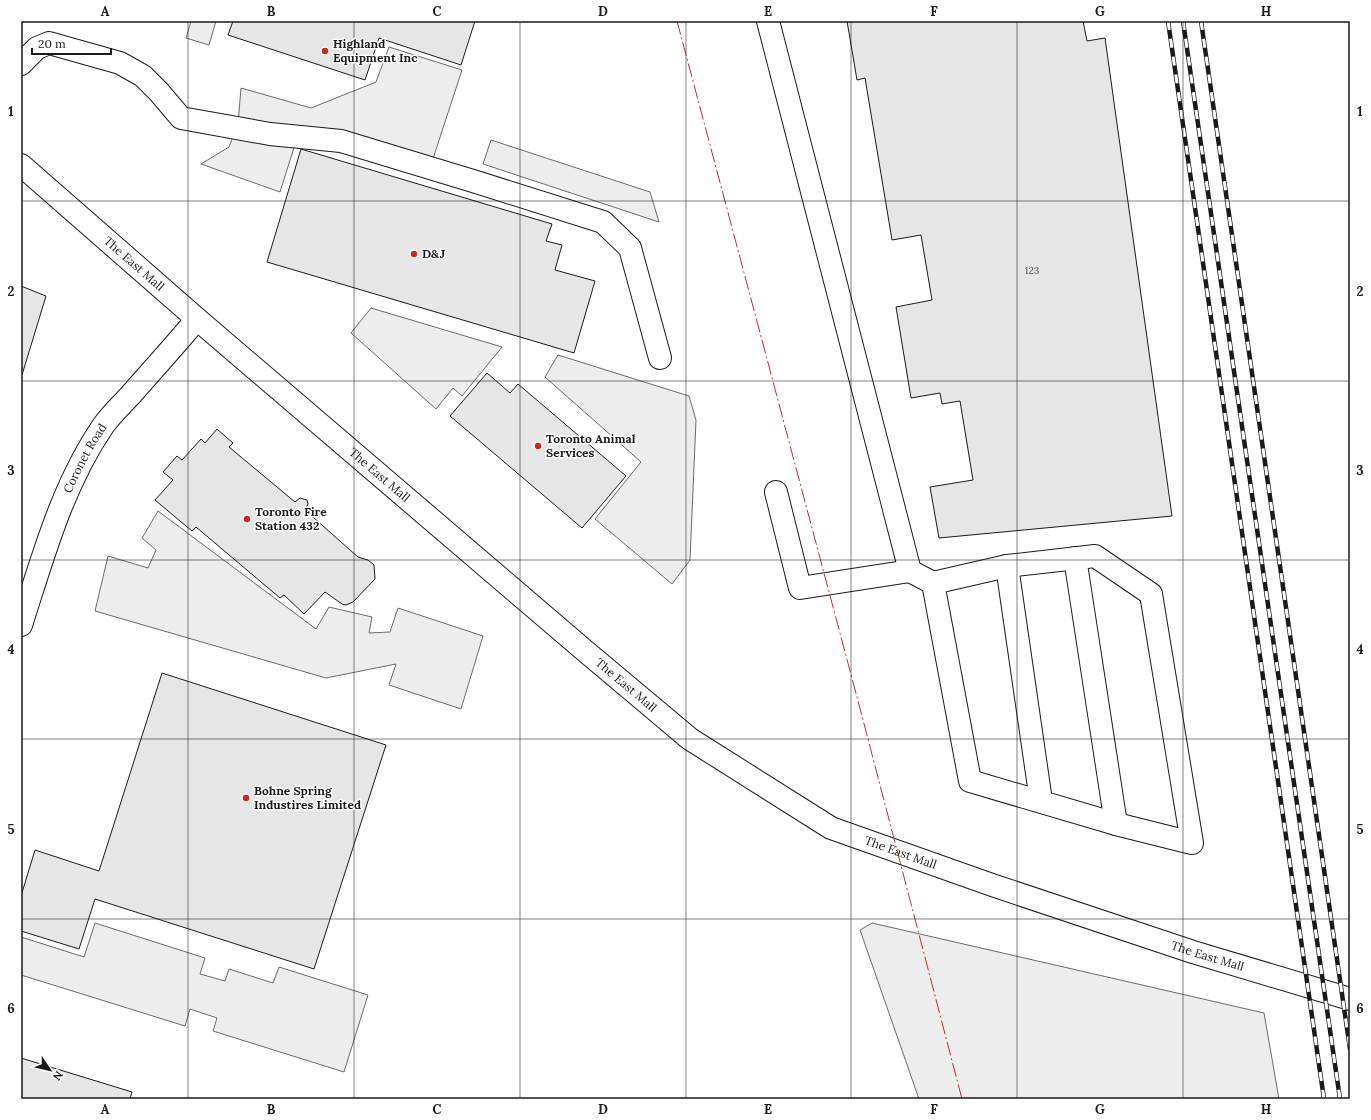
<svg xmlns="http://www.w3.org/2000/svg" width="1371" height="1120" viewBox="0 0 1371 1120" font-family="Lora,serif">
	<rect width="100%" height="100%" fill="#fff"/>
	<g fill="#ededed" stroke="#6a6a6a">
		<path d="M191 21H216L209 45 186 38Z"/>
		<path d="M389 47 462 70 428 174 298 135 280 192 201 164 229 147 238 124 241 88 311 108 376 82Z"/>
		<path d="M491 140 650 192 659 222 483 164Z"/>
		<path d="M371 308 502 347 462 396 453 388 436 409 351 333Z"/>
		<path d="M558 355 689 396 696 420 690 560 672 584 595 519 641 462 545 377Z"/>
		<path d="M158 511 316 629 329 607 372 617 369 633 390 632 398 608 483 636 461 709 389 685 396 664 326 678 95 611 108 556 148 568 156 550 142 538Z"/>
		<path d="M95 923 205 958 200 974 225 981 229 969 273 983 279 967 368 995 344 1072 213 1031 217 1018 190 1009 185 1026 21 975V937L84 957Z"/>
		<path d="M872 923 1264 1013 1279 1099H919L860 930Z"/>
	</g>
	<g fill="#e6e6e6" stroke="#1a1a1a">
		<path d="M233 21H475L461 65 379 38 365 80 228 35Z"/>
		<path d="M847 21H1083L1087 41 1105 38 1172 516 939 538 930 487 973 480 960 401 942 404 940 393 911 398 896 307 932 300 921 235 892 240 865 78 857 80Z"/>
		<path d="M301 149 552 224 546 241 562 245 555 270 595 281 574 353 267 262Z"/>
		<path d="M21 286 46 296 22 375H21Z"/>
		<path d="M487 373 510 393 518 384 626 476 582 528 450 416Z"/>
		<path d="M217 429 233 443 229 447 295 502 300 498 307 500 308 504 305 510 358 557 368 560 374 565 375 579 353 602 346 605 342 604 325 592 304 614 284 595 280 598 196 527 192 531 155 500 173 480 163 472 177 456 182 460 201 439 205 443Z"/>
		<path d="M162 673 386 745 314 969 95 899 79 949 21 931V896L35 850 99 871Z"/>
		<path d="M21 1058 132 1092 130 1099H21Z"/>
	</g>
	<g fill="none" stroke-linecap="round" stroke-linejoin="round">
		<defs>
			<g id="minor">
				<path d="M768 21 910 571 933 583 1007 566 1095 556 1151 594 1192 843 1116 824 970 781 933 583"/>
				<path d="M21 64 37 48 49 43 120 63 143 76 159 92 181 118 270 134 341 141 473 181 603 222 630 248 660 358"/>
				<path d="M776 492 800 588 910 571"/>
				<path d="M1075 558 1116 824"/>
				<path d="M1007 566 1041 801"/>
				<path id="s1" d="M21 625C43 557 62 486 103 426 112 413 125 402 135 390 156 366 177 343 197 319"/>
			</g>
			<g id="major">
				<path id="s2" d="M21 165 197 319 584 650 690 739 831 828 995 886 1193 952 1350 999"/>
			</g>
		</defs>
		<use href="#minor" stroke="#1a1a1a" stroke-width="24"/>
		<use href="#major" stroke="#1a1a1a" stroke-width="24"/>
		<use href="#minor" stroke="#fff" stroke-width="22"/>
		<use href="#major" stroke="#fff" stroke-width="22"/>
		<defs>
			<g id="rail">
				<path d="M1168 21 1324 1099"/>
				<path d="M1183 21 1340 1099"/>
				<path d="M1201 21 1350 1049"/>
			</g>
		</defs>
		<use href="#rail" stroke="#1a1a1a" stroke-width="4.5"/>
		<use href="#rail" stroke="#fff" stroke-width="3" stroke-dasharray="9" stroke-linecap="butt"/>
		<path stroke="#c62828" stroke-width="1" stroke-dasharray="14 3 2 3" stroke-linecap="butt" d="M677 21 857 697 962 1099"/>
	</g>
	<path fill="none" stroke="#1a1a1a" stroke-width="1" stroke-opacity="0.55" d="M188 21V1099M354 21V1099M520 21V1099M686 21V1099M851 21V1099M1017 21V1099M1183 21V1099M21 201H1350M21 381H1350M21 560H1350M21 739H1350M21 919H1350"/>
	<g fill="#c62828" stroke="#fff" stroke-width="1.5">
		<circle cx="325" cy="51" r="4"/>
		<circle cx="414" cy="254" r="4"/>
		<circle cx="538" cy="446" r="4"/>
		<circle cx="247" cy="519" r="4"/>
		<circle cx="246" cy="798" r="4"/>
	</g>
	<g text-anchor="middle" stroke-width="3" stroke-linejoin="round" paint-order="stroke">
		<g font-size="10" fill="#4d4d4d">
			<text x="1032" y="274">123</text>
		</g>
		<g font-size="12" font-weight="bold" fill="#1a1a1a" stroke="#fff" text-anchor="start">
			<text x="333" y="48">Highland<tspan x="333" dy="14">Equipment Inc</tspan></text>
			<text x="422" y="258">D&amp;J</text>
			<text x="546" y="443">Toronto Animal<tspan x="546" dy="14">Services</tspan></text>
			<text x="255" y="516">Toronto Fire<tspan x="255" dy="14">Station 432</tspan></text>
			<text x="254" y="795">Bohne Spring<tspan x="254" dy="14">Industires Limited</tspan></text>
		</g>
		<g font-size="12" fill="#1a1a1a" stroke="#fff">
			<text dy="4" stroke="none"><textPath href="#s2" startOffset="150">The East Mall</textPath></text>
			<text dy="4" stroke="none"><textPath href="#s1" startOffset="179">Coronet Road</textPath></text>
			<text dy="4" stroke="none"><textPath href="#s2" startOffset="474">The East Mall</textPath></text>
			<text dy="4" stroke="none"><textPath href="#s2" startOffset="798">The East Mall</textPath></text>
			<text dy="4" stroke="none"><textPath href="#s2" startOffset="1122">The East Mall</textPath></text>
			<text dy="4" stroke="none"><textPath href="#s2" startOffset="1446">The East Mall</textPath></text>
		</g>
	</g>
	<rect width="1371" height="1120" fill="none" stroke="#ffffff" stroke-width="44"/>
	<g transform="translate(50 1070) rotate(125)" stroke="#ffffff" stroke-width="3" paint-order="stroke">
	<path d="M0-3L7 15L0 10L-7 15Z" fill="#1a1a1a"/>
	<text y="-6" font-size="11" font-weight="bold" text-anchor="middle" fill="#1a1a1a">N</text>
	</g>
	<path d="M32 48v6h79v-6" fill="none" stroke="#1a1a1a" stroke-width="2"/>
	<text x="38" y="48" font-size="12" fill="#1a1a1a" stroke="#ffffff" stroke-width="3" paint-order="stroke">20 m</text>
	<rect x="22" y="22" width="1327" height="1076" fill="none" stroke="#1a1a1a" stroke-width="1.5"/>
	<g font-size="13" text-anchor="middle" font-weight="bold" fill="#1a1a1a">
		<text x="105" y="16">A</text>
		<text x="271" y="16">B</text>
		<text x="437" y="16">C</text>
		<text x="603" y="16">D</text>
		<text x="768" y="16">E</text>
		<text x="934" y="16">F</text>
		<text x="1100" y="16">G</text>
		<text x="1266" y="16">H</text>
		<text x="11" y="116">1</text>
		<text x="1360" y="116">1</text>
		<text x="11" y="296">2</text>
		<text x="1360" y="296">2</text>
		<text x="11" y="475">3</text>
		<text x="1360" y="475">3</text>
		<text x="11" y="654">4</text>
		<text x="1360" y="654">4</text>
		<text x="11" y="834">5</text>
		<text x="1360" y="834">5</text>
		<text x="11" y="1013">6</text>
		<text x="1360" y="1013">6</text>
		<text x="105" y="1114">A</text>
		<text x="271" y="1114">B</text>
		<text x="437" y="1114">C</text>
		<text x="603" y="1114">D</text>
		<text x="768" y="1114">E</text>
		<text x="934" y="1114">F</text>
		<text x="1100" y="1114">G</text>
		<text x="1266" y="1114">H</text>
	</g>
</svg>
